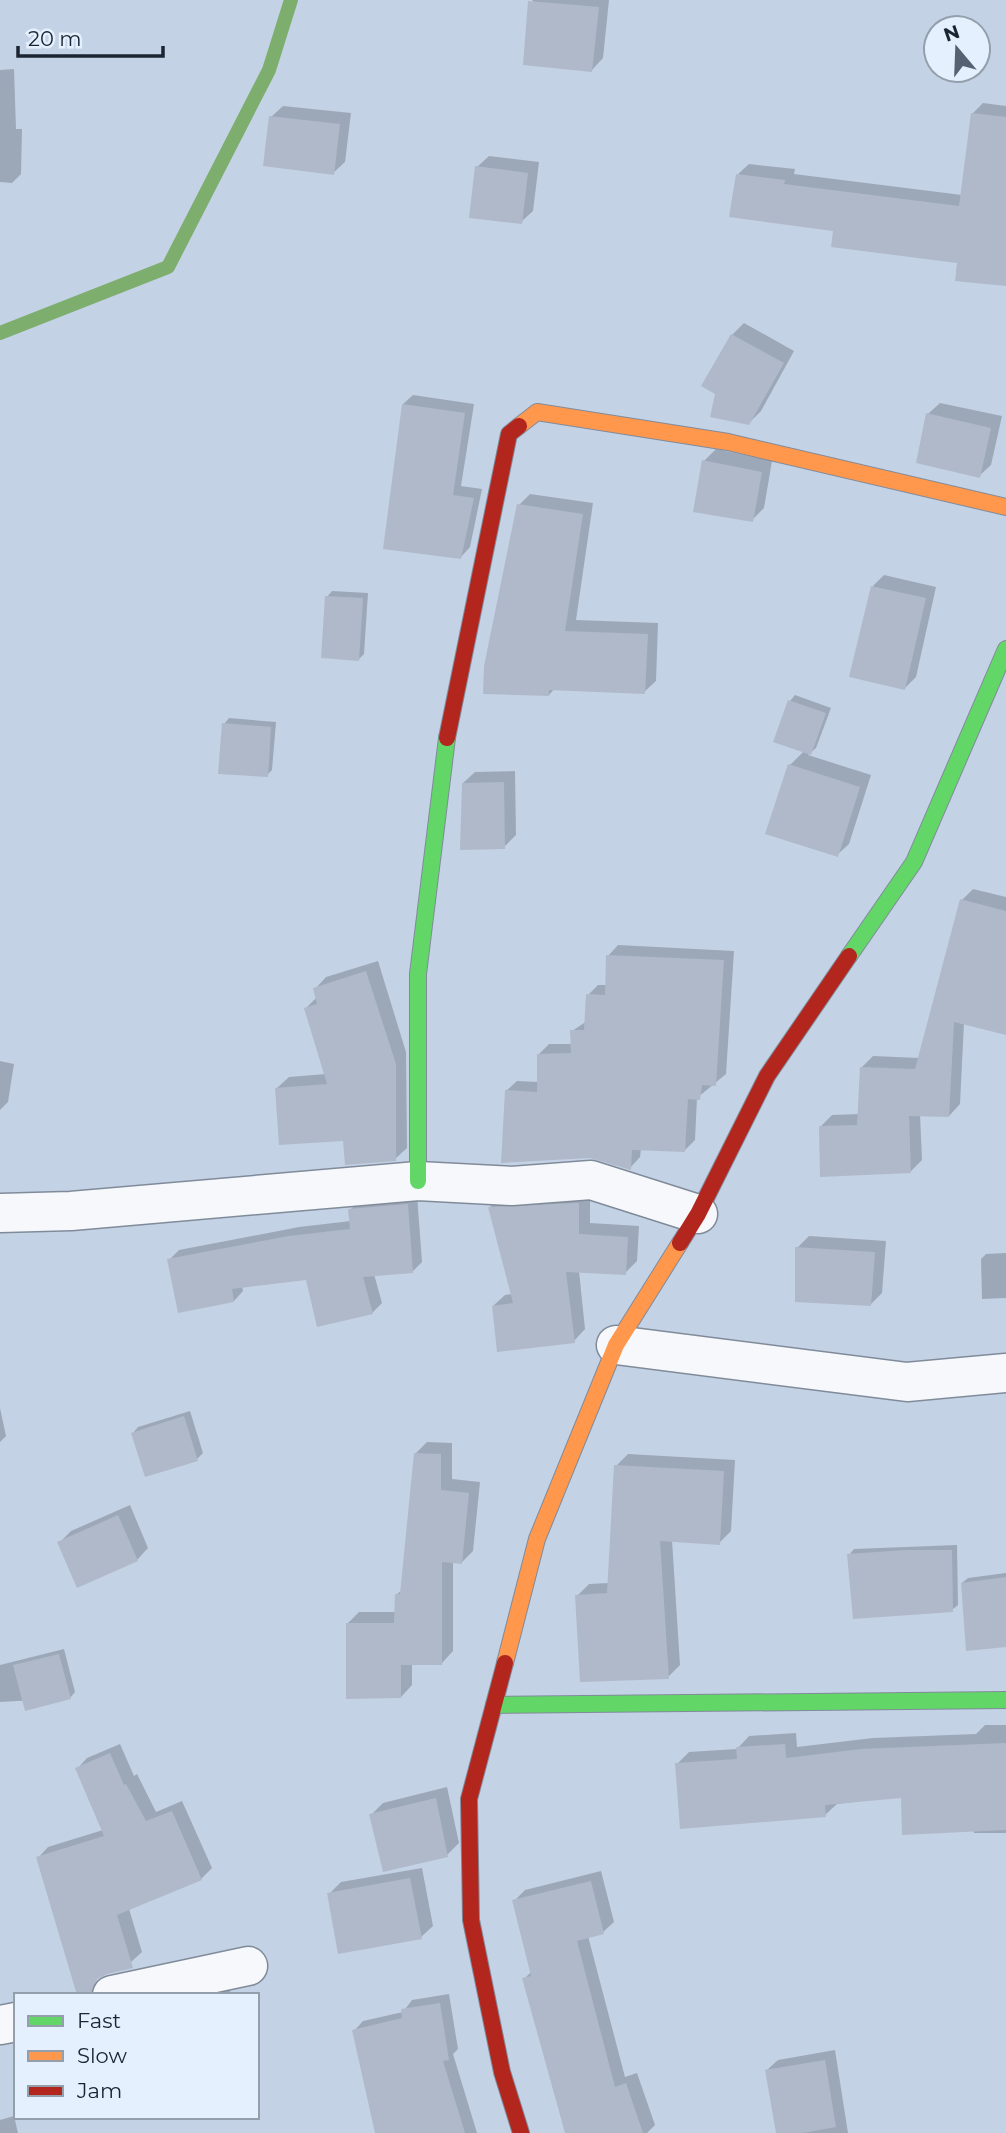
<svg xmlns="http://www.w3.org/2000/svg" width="1006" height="2133" viewBox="0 0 1006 2133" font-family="Montserrat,sans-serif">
	<rect width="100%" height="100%" fill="#c4d2e6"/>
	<g fill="#0003">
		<path d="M532 0H609L603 58 592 70Z"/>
		<path d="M14 69 16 129H22L21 174 12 183 0 182V70Z"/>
		<path d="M983 103 1006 106V285L959 261 835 230 738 174 749 164 795 169 794 174 962 195 972 114Z"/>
		<path d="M283 106 351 113 345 162 333 173 271 117Z"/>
		<path d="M489 156 539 162 533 211 521 222 477 167Z"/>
		<path d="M744 323 794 351 761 411 749 423 717 393 732 335Z"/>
		<path d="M413 395 474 404 461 486 482 489 470 547 461 557 403 404Z"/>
		<path d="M940 403 1002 416 991 465 979 476 928 414Z"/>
		<path d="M716 449 772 461 764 508 752 520 704 461Z"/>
		<path d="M530 494 593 503 576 620 658 623 656 681 644 692 555 688 549 695 519 505Z"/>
		<path d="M884 575 936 587 916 677 904 689 873 586Z"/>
		<path d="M332 591 368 593 364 654 358 660 327 597Z"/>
		<path d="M795 695 831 708 816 748 808 755 871 775 849 844 837 855 790 765 804 751 790 701Z"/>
		<path d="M229 718 276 722 272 770 267 775 224 724Z"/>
		<path d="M515 771 516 835 504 847 463 783 475 772Z"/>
		<path d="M973 889 1006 897V1033L964 1023 960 1104 949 1116 920 1114 922 1160 911 1171 820 1127 832 1115 860 1114 862 1067 873 1056 919 1058 962 900Z"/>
		<path d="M618 945 734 951 726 1074 697 1098 695 1140 684 1151 641 1149 640 1157 630 1168 506 1091 517 1081 538 1082 539 1054 549 1044H572V1031L587 1021 588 995 598 985H607L608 956Z"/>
		<path d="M378 961 406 1052 407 1148 395 1159 344 1139 277 1088 289 1077 326 1074 306 1008 317 997 315 989 326 977Z"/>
		<path d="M0 1061 14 1064 8 1102 0 1110Z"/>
		<path d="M590 1192V1223L639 1226 637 1261 625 1273 579 1271 585 1329 574 1341 493 1306 505 1295 512 1294 490 1207 501 1196Z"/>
		<path d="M417 1195 422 1262 412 1272 374 1274 382 1303 372 1313 308 1278 242 1286 243 1291 234 1301 169 1260 179 1250 299 1227 351 1221 350 1210 360 1200Z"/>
		<path d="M809 1236 886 1241 882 1293 871 1304 797 1248Z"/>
		<path d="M1006 1253V1298L982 1299 981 1259 986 1254Z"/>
		<path d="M0 1408 6 1436 0 1442Z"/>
		<path d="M190 1411 203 1453 197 1459 133 1433 138 1427Z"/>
		<path d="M427 1442 452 1443V1479L480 1482 473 1551 461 1563 453 1562V1651L442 1663H412V1685L401 1697 347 1624 359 1612H396V1595L403 1589 415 1454Z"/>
		<path d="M628 1454 735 1460 731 1531 719 1543 672 1540 680 1665 668 1677 577 1596 589 1584 609 1583 616 1466Z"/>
		<path d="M130 1505 148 1548 137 1560 59 1543 71 1531Z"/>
		<path d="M957 1545 958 1605 952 1610 849 1555 854 1549Z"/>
		<path d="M1006 1573V1646L962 1583 968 1578Z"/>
		<path d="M64 1649 75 1692 70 1698 0 1702V1665Z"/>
		<path d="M985 1725H1006V1833H974V1830L902 1796 837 1804 825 1815 677 1764 689 1752 737 1749 749 1736 796 1733 797 1747 873 1738 976 1734Z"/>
		<path d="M120 1744 134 1776 137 1774 156 1812 182 1801 212 1868 201 1879 129 1909 142 1952 131 1962 38 1858 48 1847 103 1830 77 1769 87 1758Z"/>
		<path d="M447 1787 459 1843 447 1855 371 1815 383 1803Z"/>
		<path d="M422 1868 433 1926 421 1937 329 1894 341 1882Z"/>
		<path d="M601 1871 614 1922 603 1932 588 1936 625 2077 637 2073 655 2125 647 2133H567L524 1979 531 1972 514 1901 525 1890Z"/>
		<path d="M228 1984 231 1995H191Z"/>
		<path d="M449 1994 458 2049 453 2054 477 2133H376L354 2031 363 2021 403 2012 412 2000Z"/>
		<path d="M835 2050 848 2133H777L767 2070 778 2060Z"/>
		<path d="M14 2116 18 2133H0V2120Z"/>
	</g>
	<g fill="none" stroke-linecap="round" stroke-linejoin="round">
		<path stroke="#7dae6e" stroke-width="14" d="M0 333 168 267 269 70 291 0"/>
	</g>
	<g fill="#b0b9c9">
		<path d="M528 1 599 7 592 72 523 65Z"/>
		<path d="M971 113 1006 117V286L955 281 957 263 831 247 833 231 729 217 736 174 785 180 784 184 959 206Z"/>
		<path d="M269 116 340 124 334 175 263 166Z"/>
		<path d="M475 166 528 173 522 224 469 218Z"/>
		<path d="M731 334 784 363 749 425 710 417 715 394 701 386Z"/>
		<path d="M402 404 465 413 453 495 474 498 461 559 383 549Z"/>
		<path d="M926 413 991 428 980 478 916 463Z"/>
		<path d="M702 460 762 472 753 522 693 512Z"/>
		<path d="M517 504 583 514 565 631 648 634 645 694 549 690V696L483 694 484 666Z"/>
		<path d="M871 586 926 598 905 690 849 677Z"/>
		<path d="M325 596 363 598 359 661 321 658Z"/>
		<path d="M788 700 826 713 811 755 773 742Z"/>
		<path d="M222 723 271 727 268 777 218 774Z"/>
		<path d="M788 764 860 787 838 857 765 834Z"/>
		<path d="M504 782 505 849 460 850 462 783Z"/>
		<path d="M960 899 1006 911V1035L954 1022 949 1117 909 1116 911 1173 820 1177 819 1126 857 1125 860 1067 915 1069Z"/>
		<path d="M606 955 724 960 716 1086 702 1085 700 1100 688 1099 685 1152 632 1150 631 1170 590 1158 501 1163 505 1090 537 1092V1054L571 1053 570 1030H584L586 994 605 995Z"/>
		<path d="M366 971 396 1064V1161L345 1165 343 1141 279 1145 275 1088 327 1084 304 1008 317 1004 313 988Z"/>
		<path d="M579 1203V1234L628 1237 626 1275 566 1272 575 1343 497 1352 492 1306 513 1303 488 1207Z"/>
		<path d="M408 1204 413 1273 363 1277 373 1314 317 1327 306 1280 232 1289 234 1302 178 1313 167 1259 289 1236 350 1229 348 1209Z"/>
		<path d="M795 1247 875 1252 871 1306 795 1302Z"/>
		<path d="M184 1416 198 1461 145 1477 131 1433Z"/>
		<path d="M414 1453 441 1454V1490L469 1493 462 1564 442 1562V1665H401V1698L346 1699V1623H394L395 1594H400Z"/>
		<path d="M614 1465 724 1471 720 1545 660 1541 669 1679 580 1682 575 1595 607 1593Z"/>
		<path d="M118 1515 138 1561 77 1588 57 1542Z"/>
		<path d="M906 1550H952L953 1612 853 1619 847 1554Z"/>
		<path d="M1006 1577V1647L966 1651 961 1583Z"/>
		<path d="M59 1654 71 1699 25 1711 13 1665Z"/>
		<path d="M1006 1743V1830L902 1835 901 1798 825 1805 826 1817 680 1829 675 1763 737 1759 736 1747 785 1744 786 1758 861 1749Z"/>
		<path d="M110 1753 124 1785 126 1784 146 1821 172 1811 202 1880 117 1915 133 1968 107 1974 97 1979 91 1995H77L36 1857 104 1836 75 1768Z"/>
		<path d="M436 1798 448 1857 383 1872 369 1814Z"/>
		<path d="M410 1878 422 1939 338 1954 327 1893Z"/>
		<path d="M591 1881 604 1934 577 1941 615 2087 626 2083 643 2133H565L522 1978 531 1976 512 1900Z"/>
		<path d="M440 2003 449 2060 443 2061 465 2133H375L352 2030 402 2018 401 2009Z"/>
		<path d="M825 2060 836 2127 803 2133H776L765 2070Z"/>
	</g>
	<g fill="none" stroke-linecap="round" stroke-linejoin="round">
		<defs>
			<g id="street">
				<path d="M0 1213 71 1211 418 1181 512 1186 591 1180 698 1214"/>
				<path d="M616 1345 907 1382 1006 1373"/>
				<path d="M112 1995 248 1966"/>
				<path d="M0 2025 16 2022"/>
			</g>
			<g id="fast">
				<path d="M849 956 914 862 1006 649"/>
				<path d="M418 1181V974L447 738"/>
				<path d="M494 1705 1006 1700"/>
			</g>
			<g id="slow">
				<path d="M519 426 537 412 728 442 1006 507"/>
				<path d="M505 1663 537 1539 616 1345 680 1243"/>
			</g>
			<g id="jam">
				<path d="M447 738 509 434 519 426"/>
				<path d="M680 1243 698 1214 767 1076 849 956"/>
				<path d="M505 1663 469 1799 471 1920 502 2072 521 2133"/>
			</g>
		</defs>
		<use href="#street" stroke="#808b9a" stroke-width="41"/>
		<use href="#fast" stroke="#808b9a" stroke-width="18"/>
		<use href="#slow" stroke="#808b9a" stroke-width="18"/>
		<use href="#jam" stroke="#808b9a" stroke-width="18"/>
		<use href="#street" stroke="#f6f8fb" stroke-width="38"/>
		<use href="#fast" stroke="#63d668" stroke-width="16"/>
		<use href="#slow" stroke="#ff974d" stroke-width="16"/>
		<use href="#jam" stroke="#b3261e" stroke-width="16"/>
	</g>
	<rect x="14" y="1993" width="245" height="126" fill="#e5f0fe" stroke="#949fac" stroke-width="2"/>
	<rect x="28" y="2016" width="35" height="10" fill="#63d668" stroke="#949fac" stroke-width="2"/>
	<text x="77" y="2028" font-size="21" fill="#1b2532">Fast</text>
	<rect x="28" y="2051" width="35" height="10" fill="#ff974d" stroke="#949fac" stroke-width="2"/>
	<text x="77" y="2063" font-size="21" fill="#1b2532">Slow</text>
	<rect x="28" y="2086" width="35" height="10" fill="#b3261e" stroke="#949fac" stroke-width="2"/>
	<text x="77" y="2098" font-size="21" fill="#1b2532">Jam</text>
	<g transform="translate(957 49) rotate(341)"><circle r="33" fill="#e5f0fe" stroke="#949fac" stroke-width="2"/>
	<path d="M0-5L12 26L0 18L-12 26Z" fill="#566271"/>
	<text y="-10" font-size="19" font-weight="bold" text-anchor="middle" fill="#1b2532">N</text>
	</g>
	<path d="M18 46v10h145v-10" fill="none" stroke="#1b2532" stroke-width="3.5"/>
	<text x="28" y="46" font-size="21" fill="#1b2532" stroke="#e5f0fe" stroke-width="5" paint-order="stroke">20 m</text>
</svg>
